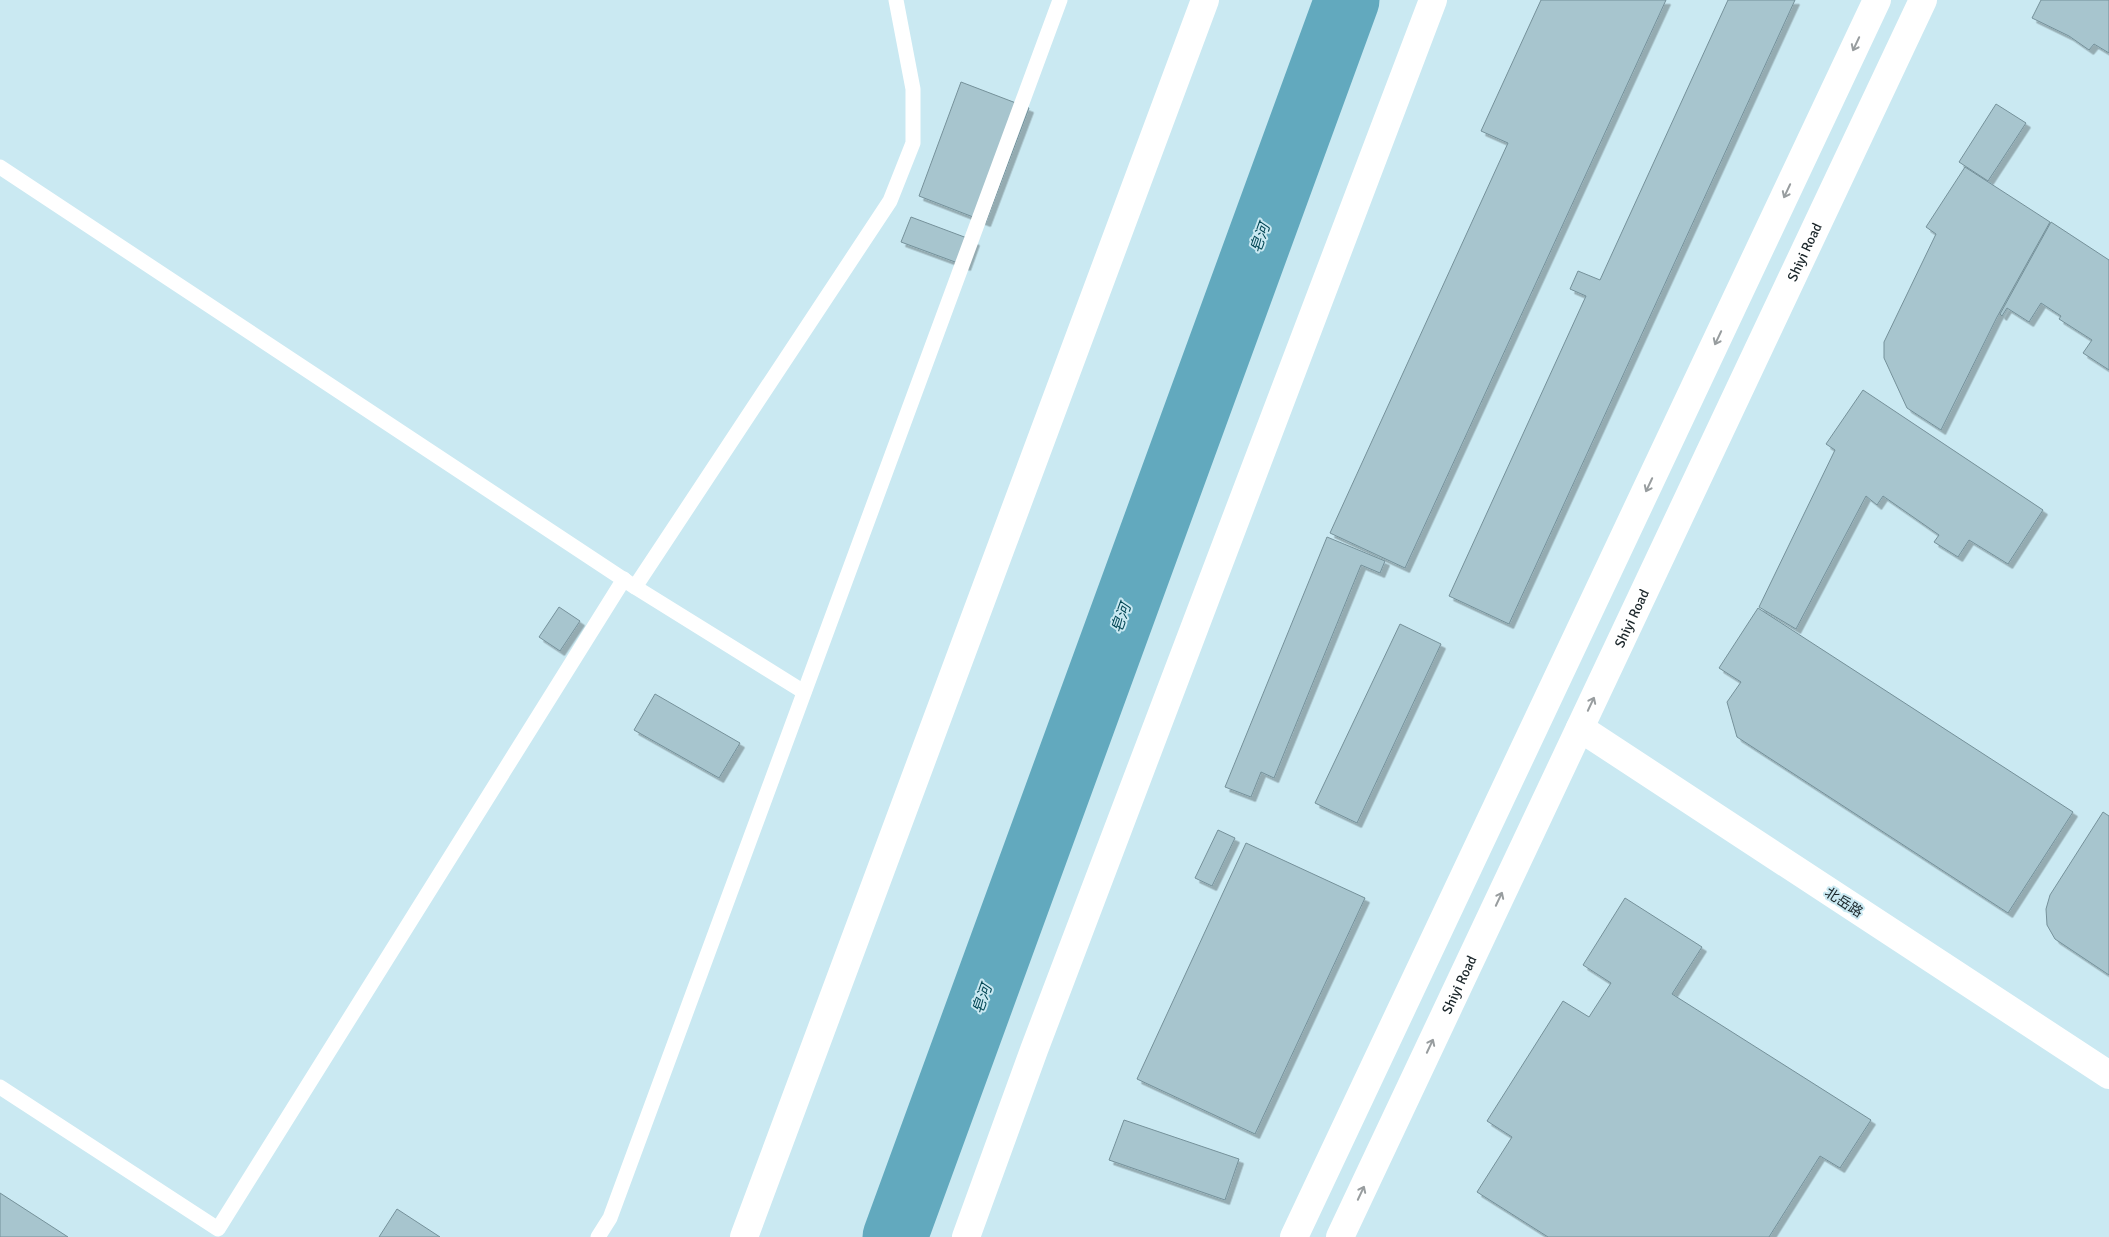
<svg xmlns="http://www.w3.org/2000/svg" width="2109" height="1237" viewBox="0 0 2109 1237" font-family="Signika,'Noto Sans SC',sans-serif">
	<defs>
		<filter id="shadow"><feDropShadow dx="4.5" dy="4.5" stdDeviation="0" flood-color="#0004"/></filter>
	</defs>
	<rect width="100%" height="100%" fill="#cae9f2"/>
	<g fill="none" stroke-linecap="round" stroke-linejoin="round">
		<path stroke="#62a9be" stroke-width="65" d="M895 1237 1347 0"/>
	</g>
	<g fill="#a7c5ce" stroke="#75919a" filter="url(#shadow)">
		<path d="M1541 0H1666L1405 568 1330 533 1508 143 1481 131Z"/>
		<path d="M1728 0H1795L1509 624 1449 596 1586 296 1570 289 1578 271 1600 280Z"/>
		<path d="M2041 0H2109V53L2094 44 2089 50 2069 36 2032 18Z"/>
		<path d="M961 82 1029 108 986 222 919 196Z"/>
		<path d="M1996 104 2026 123 1988 181 1959 162Z"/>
		<path d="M1965 167 2050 222 1997 317 1941 430 1907 408 1884 358V342L1936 234 1926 227Z"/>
		<path d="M911 217 975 241 966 266 901 242Z"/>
		<path d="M2051 222 2109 260V370L2083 353 2092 340 2059 319 2061 316 2041 303 2029 322 2007 308 2002 316 2000 314Z"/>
		<path d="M1863 390 2043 510 2008 564 1969 540 1958 557 1934 542 1939 535 1883 496 1877 505 1866 496 1796 629 1759 607 1835 450 1826 444Z"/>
		<path d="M1327 537 1385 561 1380 573 1361 565 1274 778 1261 772 1251 797 1225 787Z"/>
		<path d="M559 607 580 621 560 651 539 637Z"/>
		<path d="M1758 608 2073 812 2008 913 1737 737 1727 702 1741 682 1719 668Z"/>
		<path d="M1400 624 1441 644 1357 823 1315 803Z"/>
		<path d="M655 694 740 743 719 778 634 730Z"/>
		<path d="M2103 812 2109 816V975L2055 939 2047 925 2046 909 2050 895Z"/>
		<path d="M1218 830 1235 838 1212 886 1195 878Z"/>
		<path d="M1246 843 1365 898 1255 1134 1137 1079Z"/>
		<path d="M1625 898 1702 947 1672 994 1871 1120 1840 1168 1820 1156 1769 1237H1548L1477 1192 1512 1137 1487 1121 1563 1001 1589 1017 1611 983 1583 965Z"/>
		<path d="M1124 1120 1239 1159 1225 1200 1109 1160Z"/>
		<path d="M0 1193 68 1237H0Z"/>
		<path d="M397 1209 440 1237H379Z"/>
	</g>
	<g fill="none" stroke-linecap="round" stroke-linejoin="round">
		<g stroke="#fff" stroke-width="15">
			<path d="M0 167 635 587 804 692"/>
			<path d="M635 587 890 201 913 143V89L896 0"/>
			<path d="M0 1087 218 1229 624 579"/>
			<path d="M598 1237 610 1218 1060 0"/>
		</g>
		<g stroke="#fff" stroke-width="28">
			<path d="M1580 728 2109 1075"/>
			<path d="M744 1237 1205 0"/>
			<path d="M966 1237 1034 1050 1433 0"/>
		</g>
		<g stroke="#fff" stroke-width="28">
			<path d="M1294 1237 1877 0"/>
			<path id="s1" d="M1340 1237 1923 0"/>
		</g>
	</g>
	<defs><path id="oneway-shaft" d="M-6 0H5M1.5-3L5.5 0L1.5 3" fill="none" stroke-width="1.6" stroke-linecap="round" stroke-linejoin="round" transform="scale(1.25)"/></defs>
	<g stroke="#989d9f">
		<use href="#oneway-shaft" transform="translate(1856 44) rotate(115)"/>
		<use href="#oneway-shaft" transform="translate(1787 191) rotate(115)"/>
		<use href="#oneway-shaft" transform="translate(1718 338) rotate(115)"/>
		<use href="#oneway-shaft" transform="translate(1649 485) rotate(115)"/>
		<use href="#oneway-shaft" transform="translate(1591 704) rotate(-65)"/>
		<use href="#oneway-shaft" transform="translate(1499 899) rotate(-65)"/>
		<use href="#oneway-shaft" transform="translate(1430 1046) rotate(-65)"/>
		<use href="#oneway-shaft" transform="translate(1361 1193) rotate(-65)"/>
	</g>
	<g text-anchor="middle" stroke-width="4" stroke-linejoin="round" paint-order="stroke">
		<g font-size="14" fill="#1b262a" stroke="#cae9f2">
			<text dy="5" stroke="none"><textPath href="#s1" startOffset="1089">Shiyi Road</textPath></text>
			<text dy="5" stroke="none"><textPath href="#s1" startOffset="684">Shiyi Road</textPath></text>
			<text transform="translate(1844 902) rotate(33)" y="5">北岳路</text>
			<text dy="5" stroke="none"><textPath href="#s1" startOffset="279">Shiyi Road</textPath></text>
		</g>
		<g font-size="15" font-style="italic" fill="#004553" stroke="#cae9f2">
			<text transform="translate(1260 238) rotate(-70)" y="5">皂河</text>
			<text transform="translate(1121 618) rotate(-70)" y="5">皂河</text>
			<text transform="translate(982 999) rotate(-70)" y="5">皂河</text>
		</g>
	</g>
</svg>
